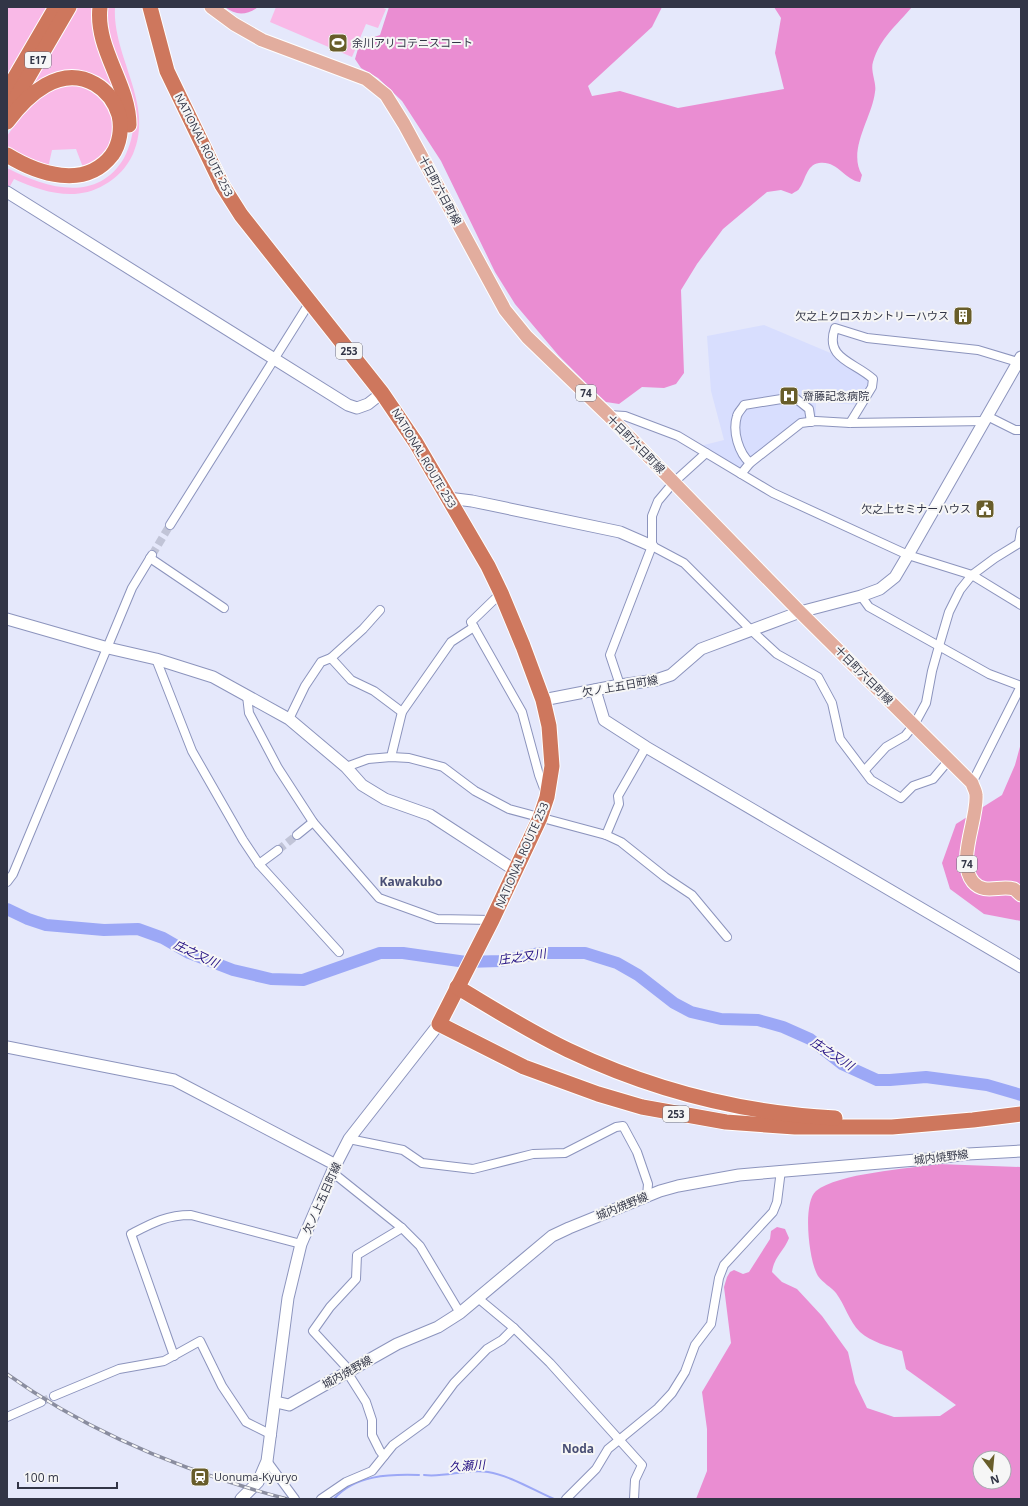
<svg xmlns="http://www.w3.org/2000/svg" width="1028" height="1506" viewBox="0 0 1028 1506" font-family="'Open Sans','Noto Sans JP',sans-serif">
	<rect width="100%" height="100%" fill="#e5e8fb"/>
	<path fill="#d8defe" d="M764 325 840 357 873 379 861 405 816 402V421L801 423 741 474 696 447 724 440 711 391 707 336Z"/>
	<g fill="#f9b9e7">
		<path d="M7 7H48L7 77Z"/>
		<path d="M77 7H95L122 103 93 79 26 94Z"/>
		<path d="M105 7H115C112 57 155 104 133 154 127 167 117 178 104 185 76 202 42 192 14 179L9 188 7 187V168C45 188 97 204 124 158 130 147 134 132 133 120 131 110 127 100 124 90 117 63 108 36 105 7Z"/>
		<path d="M276 7H381L386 9 378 28 366 24 352 57 270 22Z"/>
		<path d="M77 84 97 92 112 109 115 137 103 159 84 170 76 149 52 150 48 168 7 149V136L29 105 52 88Z"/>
	</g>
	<g fill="#ea8dd2" fill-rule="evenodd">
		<path d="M225 7H258C247 15 236 16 225 7Z"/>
		<path d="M389 7H662L652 27 588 86 592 96 620 91 678 108 784 89 775 53 781 18 774 7H912C897 25 880 38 873 62 870 71 877 83 875 92 872 118 847 150 862 175L860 182C845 180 837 160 819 163 806 165 806 180 799 189 798 191 794 192 792 194L781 190 767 192 723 229 697 264 681 290 684 373 676 384 664 388 642 387 619 404 606 402 593 390 559 356 515 304 495 272 441 161 402 101 378 78 361 68 355 59 360 42 380 35Z"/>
		<path d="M1021 743V921L984 914 950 889 942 863 956 824 1002 795 1015 765Z"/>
		<path d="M938 1164 1021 1167V1499H696L707 1471V1429L702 1392 731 1343 724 1287 727 1277 730 1272 734 1270 743 1274 749 1272 770 1239 771 1231 777 1227 785 1229 789 1238C783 1253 775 1255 772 1272L782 1282 797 1289 822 1316 848 1352 855 1383 867 1408 894 1417 940 1416 956 1405 906 1369 902 1351C888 1346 871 1342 860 1332 849 1321 845 1305 836 1293 831 1287 823 1283 818 1276 809 1262 802 1203 816 1191 838 1173 908 1169 938 1164ZM980 1458H1004V1482H980Z"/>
	</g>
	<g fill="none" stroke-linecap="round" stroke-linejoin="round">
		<g stroke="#9ca8f6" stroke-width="2">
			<path d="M424 1475C445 1478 467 1468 488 1472 511 1476 533 1490 554 1499"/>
			<path d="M334 1499C355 1475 389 1474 419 1475"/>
		</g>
		<path stroke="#9ca8f6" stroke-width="12" d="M7 909 28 919 46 925 104 930 138 929 163 938 189 953 233 970 271 979 303 980 380 953H403L466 962 500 961 540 953H585L617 963 638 975 674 1003 691 1012 721 1019 758 1020 783 1027 810 1039 842 1064 877 1080H890L926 1077 987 1085 1021 1095"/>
		<g stroke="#c1c4d7" stroke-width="8" stroke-dasharray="8 4" stroke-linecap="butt">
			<path d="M152 555 170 525"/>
			<path d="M278 850 297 835"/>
			<path d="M41 1402 54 1396"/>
		</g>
		<defs>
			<g id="street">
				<path d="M608 415 625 416 678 436 773 493 908 555 972 575 1021 605"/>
				<path d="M987 416 1015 430H1021"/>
				<path d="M850 423 872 387 873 379C855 362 824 359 835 328L867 338 978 350 1021 363"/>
				<path d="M750 463C739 453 732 432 737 416 738 412 742 409 744 405L794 397 809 409 811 422"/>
				<path d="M741 474 750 463 801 423 816 421 850 423 985 421"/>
				<path d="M170 525 310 302"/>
				<path d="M1019 543 1021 531"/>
				<path d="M652 546 684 563 750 629 777 654 818 677 832 703 840 739 871 780 901 798 913 786 933 779 949 760"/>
				<path d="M150 558 224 608"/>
				<path d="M501 593 471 622 522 712 539 775 545 791"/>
				<path d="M861 596 869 607 989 674 1021 686"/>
				<path d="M331 658 363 629 380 610"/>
				<path d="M156 659 192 751 243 840 259 864 339 952"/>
				<path d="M620 685 610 655 652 546V516L658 501 674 482 706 453"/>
				<path d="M247 696 249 713 278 768 313 822 379 898 437 919 492 920"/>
				<path d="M289 719 305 686 321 662 331 658 351 680 374 691 402 712"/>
				<path d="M391 757 402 712 451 642 474 627"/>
				<path d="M346 767 368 759 391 757 409 758 428 763 443 767 475 791 509 809 606 835 621 842 665 877 692 895 727 937"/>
				<path d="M865 770 886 747 905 736 914 725 926 703 932 671 939 646 949 612 960 590 972 575 995 558 1021 542"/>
				<path d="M972 783 1021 686"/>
				<path d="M297 835 313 822"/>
				<path d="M606 835 619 804 618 796 646 747"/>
				<path d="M259 864 278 850"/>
				<path d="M7 882 13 874 132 588 152 555"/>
				<path d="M349 1139 403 1150 422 1163 473 1169 533 1154 565 1153 616 1127 623 1126 637 1152 648 1184 647 1196"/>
				<path d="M332 1172 402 1228 420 1246 460 1313"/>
				<path d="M479 1299 514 1328 550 1363 642 1465 635 1480 634 1499"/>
				<path d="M174 1356 131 1234C152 1223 166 1215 191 1215L301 1244"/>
				<path d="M350 1371 313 1331 330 1307 356 1279 357 1255 402 1228"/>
				<path d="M347 1372 366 1402 372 1420V1435L380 1451 384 1456"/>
				<path d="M54 1396 119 1369 164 1361 200 1341 222 1386 246 1422 272 1435"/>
				<path d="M7 1417 41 1402"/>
				<path d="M267 1461 295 1499"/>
				<path d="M321 1499 346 1482 372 1471 393 1445 426 1421 454 1383 487 1349 502 1340 514 1328"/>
				<path d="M566 1499 596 1469 608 1449 658 1408 672 1393 685 1372 695 1345 711 1324 719 1278 724 1265 773 1212 777 1202 781 1170"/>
			</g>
			<g id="secondary">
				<path d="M7 192 348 405 357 408 368 404 382 393"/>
				<path d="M448 498 472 501 620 532 652 546"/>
				<path d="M7 619 108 648 156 659 213 677 289 719 346 767 362 785 385 799 430 815 516 871"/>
				<path d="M595 690 604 720 646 747 1021 967"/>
				<path d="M543 700 620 685 656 680 671 675 701 649 800 612 861 596 880 589 895 577 908 555 1021 357"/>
				<path d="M7 1047 174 1080 336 1165"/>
				<path d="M276 1402 289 1405 397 1344 438 1327 460 1313 552 1236 569 1228 660 1191 678 1186 739 1175 928 1159 968 1154 1021 1151"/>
				<path d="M241 1499 258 1482 267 1461 288 1298 301 1244 332 1172 349 1139 439 1024"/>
			</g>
			<path id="primary" d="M211 7 234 24 262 40 366 79 386 95 404 124 505 310 527 337 608 415 800 612 972 783C973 787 976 791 976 795 978 819 956 861 973 882 984 895 1000 885 1014 889 1016 890 1019 894 1021 895"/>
			<g id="highway">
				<path d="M100 7C95 49 129 84 129 125"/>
				<path d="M150 7 167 71 222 185 241 215 382 393 416 443 488 566 501 593 523 646 543 700 549 726 552 766 547 797 540 818 492 920 439 1024 524 1067 598 1094 642 1107 726 1122 795 1127H892L973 1120 1021 1114"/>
				<path d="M7 91 56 7"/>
				<path d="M9 110 69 7"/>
				<path d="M7 122C27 95 60 64 95 84 107 91 115 102 119 115 122 128 120 144 112 155 85 190 38 174 7 155"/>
				<path d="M457 987C494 1009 530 1032 568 1050 652 1090 742 1113 835 1118"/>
			</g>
		</defs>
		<use href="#street" stroke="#8c94bd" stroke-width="10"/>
		<use href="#secondary" stroke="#8c94bd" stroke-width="13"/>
		<use href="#primary" stroke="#fff" stroke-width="15"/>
		<use href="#highway" stroke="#fff" stroke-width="17"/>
		<use href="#street" stroke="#fff" stroke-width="8"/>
		<use href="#secondary" stroke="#fff" stroke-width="11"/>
		<use href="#primary" stroke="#e2ad9e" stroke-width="13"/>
		<use href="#highway" stroke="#ce775d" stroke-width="15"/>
		<defs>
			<path id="rail" d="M7 1374C89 1433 189 1473 287 1499"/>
		</defs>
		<use href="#rail" stroke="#8a8d9f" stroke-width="3.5"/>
		<use href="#rail" stroke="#f6f6f6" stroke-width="2" stroke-dasharray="6" stroke-linecap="butt"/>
	</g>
	<defs>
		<symbol id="stadium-square" viewBox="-11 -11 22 22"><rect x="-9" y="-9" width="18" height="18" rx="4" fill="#685d2a" stroke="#f6f6f6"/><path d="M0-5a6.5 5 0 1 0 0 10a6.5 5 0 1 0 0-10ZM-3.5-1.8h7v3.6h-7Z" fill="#fff"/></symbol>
		<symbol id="building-square" viewBox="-11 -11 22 22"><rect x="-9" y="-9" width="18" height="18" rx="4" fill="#685d2a" stroke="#f6f6f6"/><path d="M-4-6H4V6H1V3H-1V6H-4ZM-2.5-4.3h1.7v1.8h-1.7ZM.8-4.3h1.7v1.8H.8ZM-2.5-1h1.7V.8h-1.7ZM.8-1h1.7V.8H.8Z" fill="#fff"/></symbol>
		<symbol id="hospital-square" viewBox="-11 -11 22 22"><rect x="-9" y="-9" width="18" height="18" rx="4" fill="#685d2a" stroke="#f6f6f6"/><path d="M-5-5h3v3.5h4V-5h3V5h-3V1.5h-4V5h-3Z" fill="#fff"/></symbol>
		<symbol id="civic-square" viewBox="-11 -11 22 22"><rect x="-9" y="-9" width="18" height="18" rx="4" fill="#685d2a" stroke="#f6f6f6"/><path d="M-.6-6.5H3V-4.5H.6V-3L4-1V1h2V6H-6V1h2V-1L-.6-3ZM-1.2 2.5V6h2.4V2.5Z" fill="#fff"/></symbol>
		<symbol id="station-square" viewBox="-11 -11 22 22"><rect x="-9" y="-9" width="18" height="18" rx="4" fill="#685d2a" stroke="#f6f6f6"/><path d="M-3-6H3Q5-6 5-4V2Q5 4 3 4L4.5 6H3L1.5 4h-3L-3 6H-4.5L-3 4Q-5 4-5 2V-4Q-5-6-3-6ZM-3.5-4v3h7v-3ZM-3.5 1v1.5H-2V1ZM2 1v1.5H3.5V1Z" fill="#fff"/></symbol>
	</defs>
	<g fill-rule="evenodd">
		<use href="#stadium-square" x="327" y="32" width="22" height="22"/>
		<use href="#building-square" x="952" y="305" width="22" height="22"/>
		<use href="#hospital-square" x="778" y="385" width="22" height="22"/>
		<use href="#civic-square" x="974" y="498" width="22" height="22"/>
		<use href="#station-square" x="189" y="1466" width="22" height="22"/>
	</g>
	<g text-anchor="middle" stroke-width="4" stroke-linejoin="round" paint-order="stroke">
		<g fill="#f6f6f6" stroke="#6d6f7b" stroke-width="1">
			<rect x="25" y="52" width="26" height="16" rx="3"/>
			<rect x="336" y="343" width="26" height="16" rx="3"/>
			<rect x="576" y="385" width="20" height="16" rx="3"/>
			<rect x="957" y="856" width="20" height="16" rx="3"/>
			<rect x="663" y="1106" width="26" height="16" rx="3"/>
		</g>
		<g font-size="10" font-weight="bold" fill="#323546">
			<text x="38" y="64">E17</text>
			<text x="349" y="355">253</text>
			<text x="586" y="397">74</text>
			<text x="967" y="868">74</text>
			<text x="676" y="1118">253</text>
		</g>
		<g font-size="11" fill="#323546" stroke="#f6f6f6" text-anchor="start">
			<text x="352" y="47">余川アリコテニスコート</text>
			<text x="949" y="320" text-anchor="end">欠之上クロスカントリーハウス</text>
			<text x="803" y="400">齋藤記念病院</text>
			<text x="971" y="513" text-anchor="end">欠之上セミナーハウス</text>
			<text x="214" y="1481">Uonuma-Kyuryo</text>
		</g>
		<g font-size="11" fill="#323546" stroke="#f6f6f6">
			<text transform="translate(204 145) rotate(63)" y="4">NATIONAL ROUTE 253</text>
			<text transform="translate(440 190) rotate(62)" y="4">十日町六日町線</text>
			<text transform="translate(636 444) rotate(45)" y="4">十日町六日町線</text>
			<text transform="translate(424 458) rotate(59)" y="4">NATIONAL ROUTE 253</text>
			<text transform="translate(864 675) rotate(45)" y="4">十日町六日町線</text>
			<text transform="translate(620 686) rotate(-10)" y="4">欠ノ上五日町線</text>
			<text transform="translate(522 855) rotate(-66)" y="4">NATIONAL ROUTE 253</text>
			<text transform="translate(941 1157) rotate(-7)" y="4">城内焼野線</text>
			<text transform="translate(322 1198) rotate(-66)" y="4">欠ノ上五日町線</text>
			<text transform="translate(622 1206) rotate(-22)" y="4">城内焼野線</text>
			<text transform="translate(347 1372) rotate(-29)" y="4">城内焼野線</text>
		</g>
		<g font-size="12" font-weight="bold" fill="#494f75" stroke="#f6f6f6">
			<text x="411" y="886">Kawakubo</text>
			<text x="578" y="1453">Noda</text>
		</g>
		<g font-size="12" font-style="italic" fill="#241183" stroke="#f6f6f6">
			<text transform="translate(196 954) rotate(25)" y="4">庄之又川</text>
			<text transform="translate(522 957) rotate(-8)" y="4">庄之又川</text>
			<text transform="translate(832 1054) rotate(33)" y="4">庄之又川</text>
			<text transform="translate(467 1466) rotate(-4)" y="4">久瀬川</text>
		</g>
	</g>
	<rect width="1028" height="1506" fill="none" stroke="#323546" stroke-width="16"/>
	<g transform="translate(992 1470) rotate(164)"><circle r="19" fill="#f6f6f6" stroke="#a8a9b0"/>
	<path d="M0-3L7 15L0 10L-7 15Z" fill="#685d2a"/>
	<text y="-6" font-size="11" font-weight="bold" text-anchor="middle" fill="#323546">N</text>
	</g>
	<path d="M18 1482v6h99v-6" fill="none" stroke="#323546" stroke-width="2"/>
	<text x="24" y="1482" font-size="12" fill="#323546" stroke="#f6f6f6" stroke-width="3" paint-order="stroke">100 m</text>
</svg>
